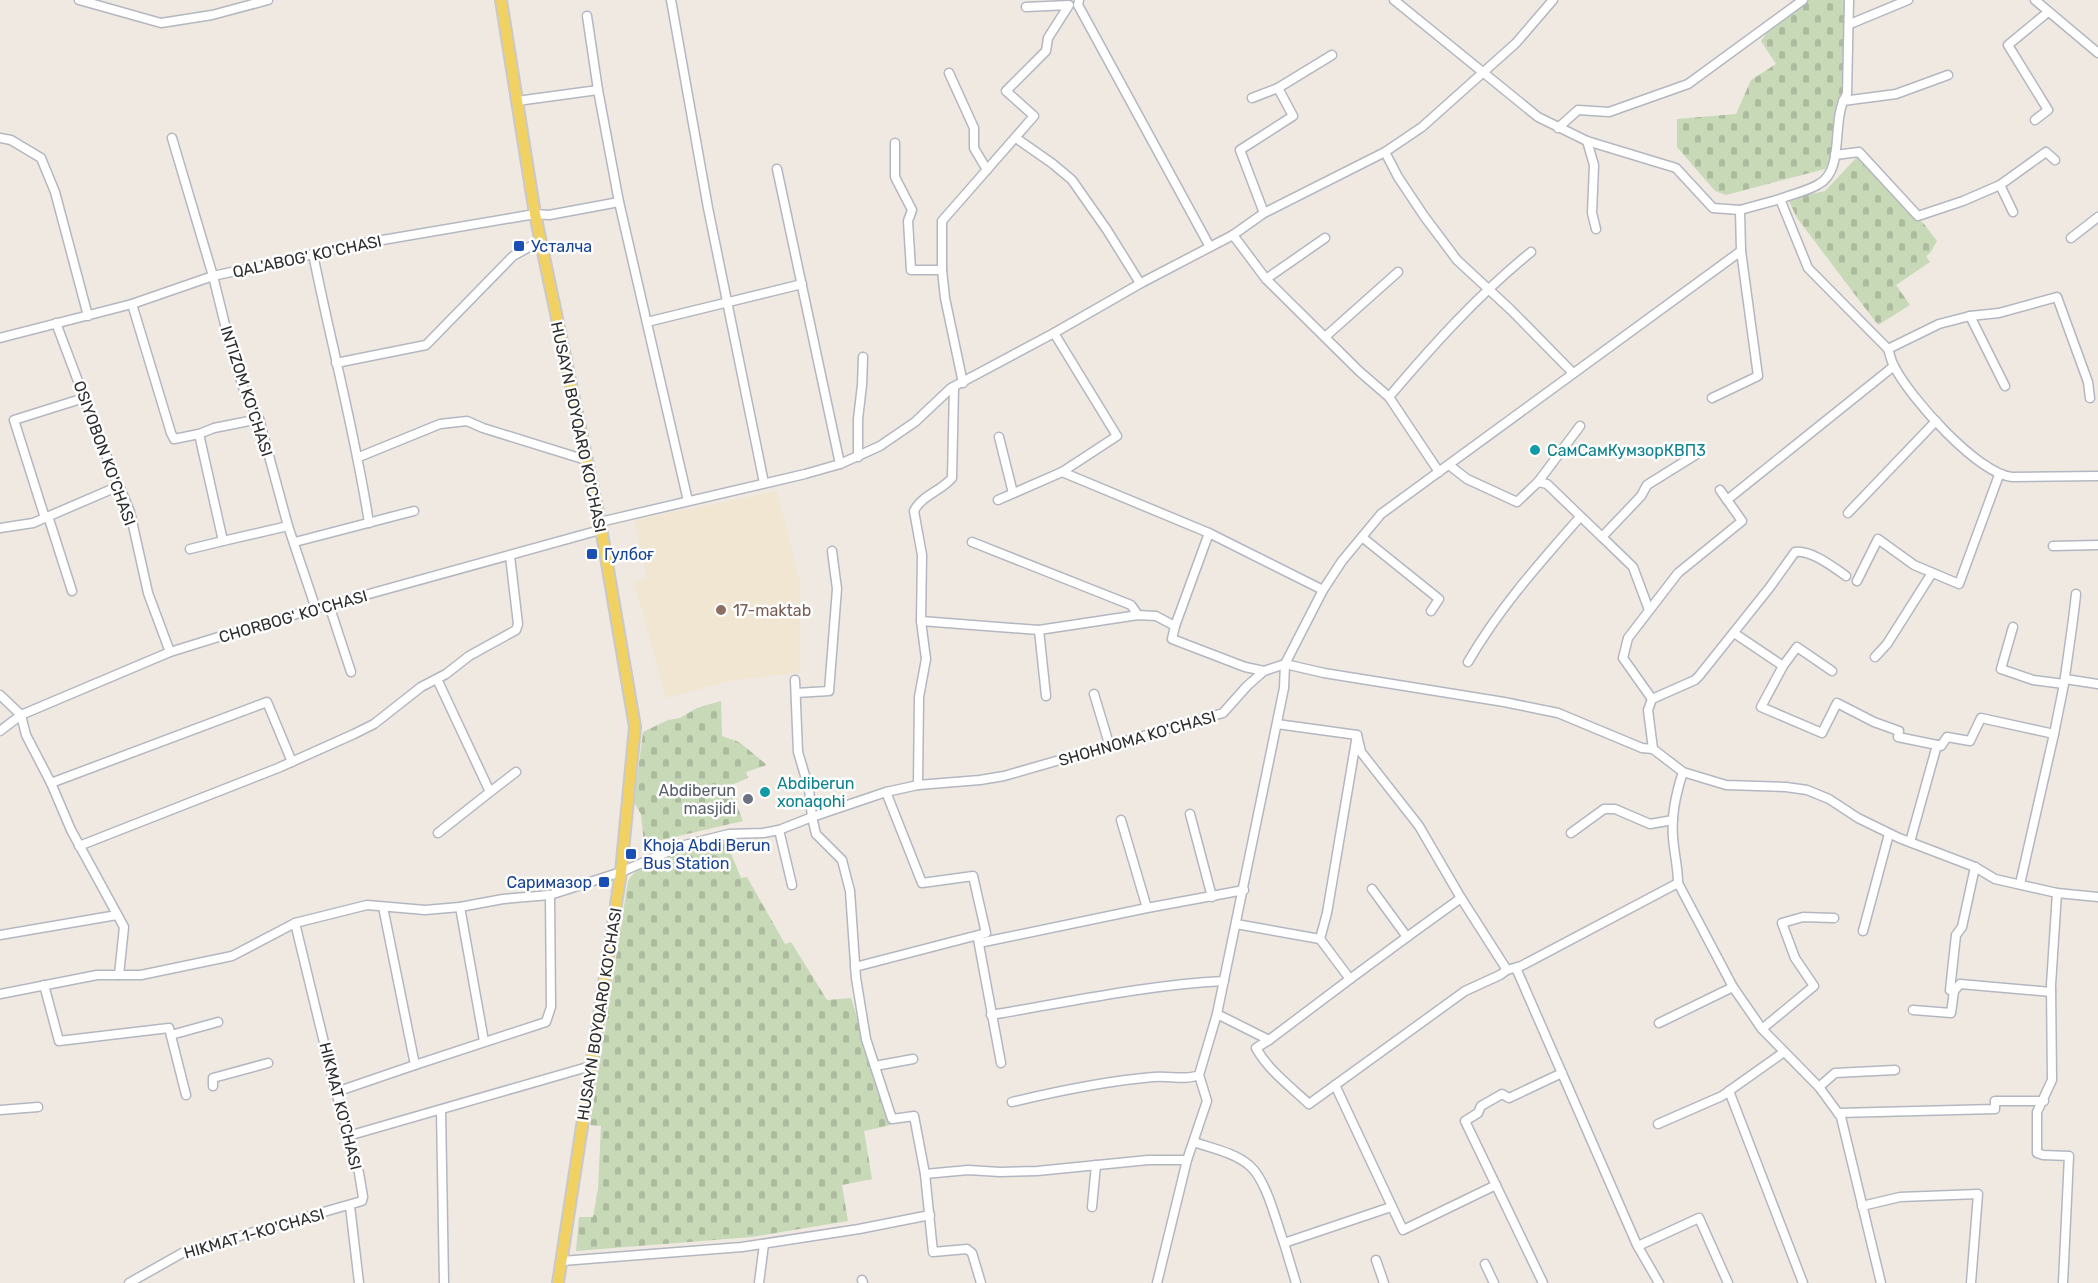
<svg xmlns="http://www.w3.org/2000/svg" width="2098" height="1283" viewBox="0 0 2098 1283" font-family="Rubik,sans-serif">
	<defs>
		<pattern id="cemetery-stones" width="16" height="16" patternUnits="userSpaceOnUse" patternTransform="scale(1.5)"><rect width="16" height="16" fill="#c8d9b8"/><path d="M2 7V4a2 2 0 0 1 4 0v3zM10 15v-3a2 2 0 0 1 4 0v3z" fill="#acbb9e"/></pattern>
	</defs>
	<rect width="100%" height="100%" fill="#efe9e1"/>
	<path fill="#f0e6d1" d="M777 491 800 582V672L729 681 666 698 634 582 647 578 634 520Z"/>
	<g fill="url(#cemetery-stones)">
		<path d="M1806 0H1843L1846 8 1842 95 1837 102 1832 159 1825 169 1726 195 1715 191 1677 147V119L1736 114 1751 80 1776 64 1761 41 1770 28Z"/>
		<path d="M1858 156 1924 224 1937 241 1930 253 1926 256 1930 262 1896 285 1910 305 1878 325 1797 218 1788 199 1825 191Z"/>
		<path d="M721 701 722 736 739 742 767 765 746 772 748 778 729 786 743 821 644 844 641 814 634 803 643 732 668 720 680 718 697 708Z"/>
		<path d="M726 841 741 878 747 877 785 944 791 942 827 1000 851 998 891 1125 864 1131 872 1179 842 1185 848 1221 752 1237 576 1251 579 1217H593L598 1189 601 1126 590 1125 628 881C642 856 698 846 726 841Z"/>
	</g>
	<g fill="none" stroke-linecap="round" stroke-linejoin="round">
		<defs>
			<g id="minor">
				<path d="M79 0 161 23 212 15 268 0"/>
				<path d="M671 0 708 208 764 483"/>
				<path d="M1079 0 1078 5 1210 247"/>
				<path d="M1394 0 1538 117 1587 141 1676 168 1713 208 1740 210 1780 199 1808 268 1888 349C1890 354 1891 361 1894 366 1910 398 1977 473 2012 477L2098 476"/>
				<path d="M2035 0 2098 53"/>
				<path d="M1850 24 1908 0"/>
				<path d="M949 73 974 128V148L987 170"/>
				<path d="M1278 88 1332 55"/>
				<path d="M598 90 619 202 688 501"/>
				<path d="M1252 98 1278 88 1293 116 1240 150 1264 213"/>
				<path d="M517 101 598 90 587 16"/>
				<path d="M1843 101 1896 94 1948 75"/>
				<path d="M2035 120 2048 110 2008 45 2048 12"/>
				<path d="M1558 128 1578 110 1609 112 1688 84 1803 0"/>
				<path d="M0 138 11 140 41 158 55 192 88 316"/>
				<path d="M172 138 213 276 232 353 246 396 259 419 288 526 316 609"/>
				<path d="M1016 138 1053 164 1072 180 1107 230 1140 283"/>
				<path d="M1587 141 1594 165 1592 213 1596 229"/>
				<path d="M895 143V177L912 210 908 221 911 270H942"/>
				<path d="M1385 152 1398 177 1424 216 1457 260 1511 310 1573 373"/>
				<path d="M1835 155 1859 152 1918 216 1963 201 2000 185 2046 152 2055 160"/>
				<path d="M777 169 840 464"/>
				<path d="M2000 185 2013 212"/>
				<path d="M1780 199C1792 194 1808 191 1819 184 1846 169 1830 119 1847 94L1849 0"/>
				<path d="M1233 235 1266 279 1359 371 1389 397 1439 472"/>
				<path d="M2071 238 2098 217"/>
				<path d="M313 254C331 344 355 432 369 523"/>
				<path d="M1266 279 1325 238"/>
				<path d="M132 304 171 433 174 439 199 434"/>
				<path d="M1970 316 1999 313 2057 297 2088 382 2090 398"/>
				<path d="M647 322 802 284"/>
				<path d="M56 323 104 450 130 512 148 593 170 652"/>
				<path d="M1054 333 1117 436 1062 472 1209 533"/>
				<path d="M1325 337 1398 272"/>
				<path d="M0 338 132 304 213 276 359 244 535 214 549 215 619 202"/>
				<path d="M1888 349 1939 324 1970 316 2005 386"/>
				<path d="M336 363 426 345 513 256 540 241"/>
				<path d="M963 383 945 298 942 270V221L1034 116 1006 91 1046 51 1048 38 1069 5 1026 7"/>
				<path d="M1389 397C1433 345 1478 295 1531 252"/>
				<path d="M1712 398 1758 376 1741 251"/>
				<path d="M259 419 214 428 199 434 223 541 288 526"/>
				<path d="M999 437 1013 493"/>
				<path d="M359 457 440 424 467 421 483 428 586 460"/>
				<path d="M858 457V419L862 385 863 357"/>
				<path d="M1449 465 1467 479 1517 502 1538 482 1580 426"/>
				<path d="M1538 482 1547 484 1602 537 1641 496 1647 485 1700 452"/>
				<path d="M998 500 1062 472"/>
				<path d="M1727 500 1894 366"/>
				<path d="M1848 513 1936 421"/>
				<path d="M48 516 72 591"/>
				<path d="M45 518 14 420 84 398"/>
				<path d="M600 522 805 474 840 464 880 446 915 422 951 388 1054 333 1143 282 1233 235 1264 213 1385 152 1422 127 1516 43 1553 0"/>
				<path d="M0 528 33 523 119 486"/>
				<path d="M1362 537 1439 599 1431 611"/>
				<path d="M1602 537 1633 567 1649 610"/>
				<path d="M295 542 414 511"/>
				<path d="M972 542 1131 605 1138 615"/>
				<path d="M2053 546 2098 545"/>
				<path d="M190 549 223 541"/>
				<path d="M1857 581 1878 539 1914 565 1959 584 1999 475"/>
				<path d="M329 605 351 672"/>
				<path d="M921 621 1039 630 1138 615 1156 616 1175 626 1172 639 1245 667 1264 671"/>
				<path d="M1175 626 1209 533 1323 590"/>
				<path d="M2013 627 2001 669 2033 680 2064 684 2054 734"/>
				<path d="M1039 630 1046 696"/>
				<path d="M1734 633 1783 666 1797 647 1832 671"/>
				<path d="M1875 657 1887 644 1932 573"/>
				<path d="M1468 662C1500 607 1538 565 1580 517"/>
				<path d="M1783 666 1761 707 1822 733 1837 703 1874 722 1899 731 1898 737 1937 745"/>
				<path d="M437 679 490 792 438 833"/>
				<path d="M2065 679 2098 684"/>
				<path d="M795 680 798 752 809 789 812 817 816 834 842 860 850 891 856 978 866 1039 892 1119 914 1116 925 1174 933 1252 967 1249 972 1253 981 1283"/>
				<path d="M2064 684C2068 654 2073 624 2076 594"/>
				<path d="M796 693 829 691 837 589 832 551"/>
				<path d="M1094 694 1110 747"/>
				<path d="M0 695 21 715 170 652 257 625 600 530"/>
				<path d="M1652 699 1623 658 1628 638 1678 573 1742 521 1720 490"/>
				<path d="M0 731 21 715 26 735 51 783 71 830 124 927 119 975"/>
				<path d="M1357 735 1361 752 1419 826 1461 898 1507 970 1521 966 1678 883"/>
				<path d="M1653 749 1648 710 1652 699 1695 680 1699 676 1770 587 1795 552C1812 550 1833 567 1846 576"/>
				<path d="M1683 772C1676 793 1671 814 1673 837 1674 853 1678 867 1678 883L1733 987"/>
				<path d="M51 783 267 702 292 762"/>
				<path d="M918 785 919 697 926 659 921 621 922 555 914 511C921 496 941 491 952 478L954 387"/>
				<path d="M490 792 516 772"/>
				<path d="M1190 814 1212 897"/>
				<path d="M1121 820 1147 908"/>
				<path d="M779 830 792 885"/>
				<path d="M1571 833 1604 809H1615L1650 824 1673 820"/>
				<path d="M1910 842 1937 745 1941 746 1947 737 1970 741 1981 718 2054 734 2020 884"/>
				<path d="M79 846 278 768 354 734 374 724 421 687 446 674 469 656 516 630 518 624 510 556"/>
				<path d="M2057 893 2051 985 2052 1080 2037 1112V1153L2043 1155 2069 1156 2063 1283"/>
				<path d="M460 907 484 1041"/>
				<path d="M1236 924 1320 939"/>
				<path d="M1863 931 1889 834"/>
				<path d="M0 935 117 915"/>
				<path d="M1407 937 1461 898"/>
				<path d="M978 939 1001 1063"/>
				<path d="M979 943 1147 908 1244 890"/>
				<path d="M855 967 986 933 973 876 922 883 886 792"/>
				<path d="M1516 968 1637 1245 1659 1283"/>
				<path d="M1350 979 1407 937 1372 889"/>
				<path d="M44 985 59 1041 169 1028 186 1095"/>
				<path d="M1954 991 1950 990 1956 935 1962 927 1975 867"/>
				<path d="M0 994 97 975H141L232 956 295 923 367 905 425 910 460 907 503 899 550 895 621 872 681 846 729 834 763 833 779 830 812 817 886 792 918 785 980 780 1004 776 1223 713 1247 686 1264 671 1285 664 1324 673 1504 702 1558 713 1642 748 1653 749 1683 772 1726 785 1786 787 1807 790 1829 799 1858 818 1899 838 1975 867 1995 879 2057 893 2098 897"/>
				<path d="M1913 1010 1951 1013 1954 991 1960 984 2051 992"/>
				<path d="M1217 1014 1269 1040 1256 1048C1269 1071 1290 1086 1309 1104L1465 991 1500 975 1507 970"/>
				<path d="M991 1015C1069 1002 1146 985 1224 981"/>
				<path d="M1659 1023 1733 987 1762 1029 1819 1087 1841 1117 1881 1283"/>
				<path d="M1762 1029 1814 986 1795 958 1782 923 1803 917 1834 918"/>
				<path d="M171 1035 218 1022"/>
				<path d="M1269 1040 1350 979 1320 939 1327 913 1357 735 1277 724"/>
				<path d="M1784 1052 1729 1091 1803 1283"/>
				<path d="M415 1065 546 1022 551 1007 550 895"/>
				<path d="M875 1066 913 1059"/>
				<path d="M1335 1085 1403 1230 1496 1185"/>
				<path d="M213 1086V1078L268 1063"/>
				<path d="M1819 1087 1835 1073 1895 1070"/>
				<path d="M336 1092 415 1065 383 907"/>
				<path d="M1012 1102C1058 1091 1106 1081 1153 1077 1169 1075 1184 1081 1199 1075"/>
				<path d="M0 1110 38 1107"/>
				<path d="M441 1110 444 1283"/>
				<path d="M1838 1113 1995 1109V1101H2044"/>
				<path d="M1658 1124 1722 1096 1729 1091"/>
				<path d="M348 1136 591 1066"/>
				<path d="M1194 1142C1211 1148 1236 1153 1250 1166 1267 1181 1276 1222 1284 1243"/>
				<path d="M925 1174 968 1170 1000 1172 1037 1171 1148 1160H1187"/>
				<path d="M350 1206 359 1283"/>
				<path d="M1862 1206 1900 1197 1978 1194 1971 1283"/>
				<path d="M1092 1207 1096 1165"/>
				<path d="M1638 1246 1699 1218 1728 1283"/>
				<path d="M1376 1260 1384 1283"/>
				<path d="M562 1261 742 1247 859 1229 930 1215"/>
				<path d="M1485 1264 1494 1283"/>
				<path d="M862 1280 863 1283"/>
				<path d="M129 1283 184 1252 362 1201 363 1197 359 1173 336 1092 295 923"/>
				<path d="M759 1283 764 1244"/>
				<path d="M1157 1283 1187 1160 1207 1101 1199 1075 1217 1014 1284 688 1285 664 1323 590 1342 561 1381 514 1741 251 1740 210"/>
				<path d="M1296 1283 1284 1243 1391 1207"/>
				<path d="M1543 1283 1465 1121 1478 1113 1481 1106 1502 1094 1509 1098 1562 1073"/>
			</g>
			<path id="major" d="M501 0 535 214 600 522 635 727 621 872 558 1283"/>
		</defs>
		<use href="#minor" stroke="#b4b7c1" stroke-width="11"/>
		<use href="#major" stroke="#c9c9c9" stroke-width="14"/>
		<use href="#minor" stroke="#fff" stroke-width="8"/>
		<use href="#major" stroke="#f2d163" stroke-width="10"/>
	</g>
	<g fill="#1a4fb4" stroke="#fff" stroke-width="2">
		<rect x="513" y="240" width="12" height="12" rx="3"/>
		<rect x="586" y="548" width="12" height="12" rx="3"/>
		<rect x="625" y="848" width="12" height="12" rx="3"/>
		<rect x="598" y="876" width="12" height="12" rx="3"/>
	</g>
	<g fill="#0f9aa8" stroke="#fff" stroke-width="2">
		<circle cx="1535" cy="450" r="6"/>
		<circle cx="765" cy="792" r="6"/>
	</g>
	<circle fill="#8d6e63" stroke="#fff" stroke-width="2" cx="721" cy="610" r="6"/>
	<circle fill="#6b7280" stroke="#fff" stroke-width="2" cx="748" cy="799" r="6"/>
	<g text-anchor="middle" stroke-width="5" stroke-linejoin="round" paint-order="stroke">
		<g font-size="16" fill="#164399" stroke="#fff" text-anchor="start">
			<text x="531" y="252">Усталча</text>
			<text x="604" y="560">Гулбоғ</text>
			<text x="643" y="851">Khoja Abdi Berun<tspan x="643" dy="18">Bus Station</tspan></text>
			<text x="592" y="888" text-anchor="end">Саримазор</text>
		</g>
		<g font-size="16" fill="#2e2e2e" stroke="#fff">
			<text transform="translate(307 256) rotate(-12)" y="6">QAL'ABOG' KO'CHASI</text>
			<text transform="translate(247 391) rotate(72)" y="6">INTIZOM KO'CHASI</text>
			<text transform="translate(579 427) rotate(78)" y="6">HUSAYN BOYQARO KO'CHASI</text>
			<text transform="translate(105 453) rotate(70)" y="6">OSIYOBON KO'CHASI</text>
			<text transform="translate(293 616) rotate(-16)" y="6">СHORBOG' KO'CHASI</text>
			<text transform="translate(1137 738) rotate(-16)" y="6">SHOHNOMA KO'CHASI</text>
			<text transform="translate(599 1014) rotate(-81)" y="6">HUSAYN BOYQARO KO'CHASI</text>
			<text transform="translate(341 1106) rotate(76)" y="6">HIKMAT KO'CHASI</text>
			<text transform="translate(254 1233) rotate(-16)" y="6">HIKMAT 1-KO'CHASI</text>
		</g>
		<g font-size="16" fill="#0d838f" stroke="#fff" text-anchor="start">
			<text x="1547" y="456">СамСамКумзорКВП3</text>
			<text x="777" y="789">Abdiberun<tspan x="777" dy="18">xonaqohi</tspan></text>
		</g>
		<g font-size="16" fill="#785e54" stroke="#fff" text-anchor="start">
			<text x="733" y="616">17-maktab</text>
		</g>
		<g font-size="16" fill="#5b616d" stroke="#fff" text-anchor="end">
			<text x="736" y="796">Abdiberun<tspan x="736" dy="18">masjidi</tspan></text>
		</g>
	</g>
</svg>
